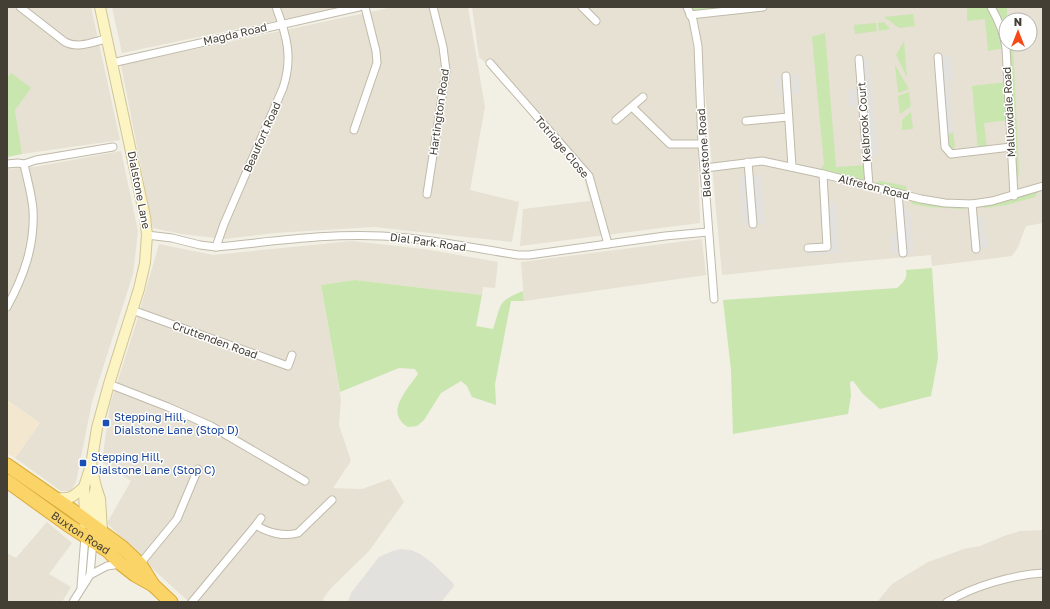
<svg xmlns="http://www.w3.org/2000/svg" width="1050" height="609" viewBox="0 0 1050 609" font-family="'Golos Text',sans-serif">
	<rect width="100%" height="100%" fill="#f2efe4"/>
	<g fill="#e6e1d3" fill-rule="evenodd">
		<path d="M7 7H91L120 140 22 154 15 110 11 74 7 79Z"/>
		<path d="M112 7H343L122 53Z"/>
		<path d="M393 7H468L485 107 470 190 519 202 512 242 374 227 275 233 225 239 181 234 153 228 121 65Z"/>
		<path d="M472 7H683L689 20 695 57 700 223 520 246 523 209 590 201 583 174 488 65 479 57Z"/>
		<path d="M692 7H1043V223L1026 226 1018 247 1012 256 932 266 931 255 838 263 722 275 700 36 696 19ZM1006 20H1030V44H1006Z"/>
		<path d="M121 151 138 231 133 274 92 402 76 482 71 491H61L15 458 40 423 7 400V169L34 167Z"/>
		<path d="M702 239 706 275 524 301 521 262Z"/>
		<path d="M352 241 424 249 498 262 495 288 483 287 482 295 355 280 321 285 341 400 339 425 351 461 333 488 362 489 390 479 404 502 369 551 331 588 323 599 325 602H189L143 560 107 523 131 481 102 462 110 405 136 324 159 244 213 255Z"/>
		<path d="M47 522 72 543 49 574 71 587 62 602H7V553L16 558Z"/>
		<path d="M1043 530V602H877L892 584 928 562 964 549 980 546 1004 536 1020 531Z"/>
	</g>
	<path fill="#f4e7cf" d="M7 400 40 423 15 458 7 453Z"/>
	<g fill="#c8e6ae">
		<path d="M687 7H727V11L690 15Z"/>
		<path d="M967 7H1007C1007 19 1006 31 1006 44H1013L1019 173 1014 195 1041 187 1035 197 1006 205 985 208 973 204 963 209 929 207 912 204 907 196 819 173 824 164 812 37 825 33 836 167 867 165 869 185 880 181 906 186 907 196 973 204 1014 196 1010 120 984 123 987 149 978 150 972 86 1008 82 1005 48 988 51 985 19 967 21Z"/>
		<path d="M913 14 915 26 899 28 884 17Z"/>
		<path d="M884 22 890 29 879 31 878 23Z"/>
		<path d="M876 23 877 31 855 34 854 25Z"/>
		<path d="M904 41 907 77 896 55Z"/>
		<path d="M895 65 909 89 898 93Z"/>
		<path d="M11 73 31 88 15 110 22 154 7 157V79Z"/>
		<path d="M909 92 911 106 900 114 898 96Z"/>
		<path d="M911 112 913 129 902 130V120Z"/>
		<path d="M953 132 955 146 951 154 944 137Z"/>
		<path d="M932 268 938 358 931 396 880 409 863 394 853 381 850 382 851 396 848 414 733 434 731 370 723 300 897 288C903 283 908 278 906 270Z"/>
		<path d="M355 280 482 295 476 326 493 329C502 304 496 302 523 291L524 301H511L495 384 496 405 472 397 467 386 461 381 441 393 424 420 417 426 408 427C384 413 407 390 418 374L415 369 399 368 340 392 321 285Z"/>
	</g>
	<g fill="#e3e1dd">
		<path d="M951 56 954 80 949 81 953 132 944 137 938 57Z"/>
		<path d="M869 58 878 155 867 158 863 105 849 107 848 90 861 88 859 59Z"/>
		<path d="M798 75 800 93 778 95 775 77Z"/>
		<path d="M761 175 765 224 743 225 739 177Z"/>
		<path d="M824 199 836 204 839 253 808 255V248L827 247Z"/>
		<path d="M899 206 910 211 914 253 892 254 890 234 902 233Z"/>
		<path d="M974 217H984L985 238H988L989 247 976 249Z"/>
		<path d="M400 549 411 550 420 554 431 562 453 583 454 586 441 602H348L351 593 379 557 390 552Z"/>
	</g>
	<g fill="none" stroke-linecap="round" stroke-linejoin="round">
		<defs>
			<g id="street">
				<path d="M20 7 65 42C78 49 93 42 106 39"/>
				<path d="M582 7 596 21"/>
				<path d="M687 7 693 20 698 46 702 144 714 299"/>
				<path d="M991 7C999 21 1004 33 1006 48L1014 196"/>
				<path d="M690 15 763 7"/>
				<path d="M938 57 945 147 951 154 1011 147"/>
				<path d="M859 59 869 185"/>
				<path d="M112 63 359 7"/>
				<path d="M490 63 589 176 608 244"/>
				<path d="M786 76 792 167"/>
				<path d="M632 107 670 144H702"/>
				<path d="M616 120 643 97"/>
				<path d="M746 121 788 117"/>
				<path d="M354 130 377 63 376 51 365 7"/>
				<path d="M748 162 753 224"/>
				<path d="M7 164 18 163 24 164"/>
				<path d="M705 168 762 161 823 174 921 199 945 203 972 204 992 201 1043 186"/>
				<path d="M898 193 903 253"/>
				<path d="M427 194 446 71 443 47 433 7"/>
				<path d="M972 204 976 249"/>
				<path d="M147 235 172 238 200 245 216 247C271 242 327 233 382 236 427 238 473 248 518 255H529L665 236 708 232"/>
				<path d="M216 247 224 224 283 88C293 58 287 36 276 7"/>
				<path d="M808 248 827 247 823 174"/>
				<path d="M7 307C24 276 35 245 33 210 32 195 27 179 24 164L36 160 113 147"/>
				<path d="M132 310 288 366 292 355"/>
				<path d="M109 384 168 407 211 426 305 481"/>
				<path d="M256 525C267 533 285 537 298 533L332 500"/>
				<path d="M140 564 177 519 198 469"/>
				<path d="M90 575 107 566 121 564"/>
				<path d="M81 587 85 536"/>
				<path d="M73 602 90 575 93 541"/>
				<path d="M192 602 256 525 261 518"/>
				<path d="M947 602C974 586 1012 575 1043 573"/>
			</g>
			<g id="secondary">
				<path d="M91 465 96 487 100 499 102 531"/>
				<path d="M54 498C71 499 72 498 84 487"/>
				<path d="M85 523 84 487 91 465 97 428 109 384 139 289 145 263 147 235 145 217 100 7"/>
				<path d="M93 530V499L96 487"/>
			</g>
			<g id="highway">
				<path d="M7 465 72 510 122 547 140 564 153 585"/>
				<path id="s1" d="M7 481 68 525 108 551 121 564 135 575 153 585 171 602"/>
			</g>
		</defs>
		<use href="#street" stroke="#c0baaa" stroke-width="9"/>
		<use href="#secondary" stroke="#d1c595" stroke-width="12"/>
		<use href="#highway" stroke="#daaa37" stroke-width="15"/>
		<use href="#street" stroke="#fff" stroke-width="7"/>
		<use href="#secondary" stroke="#fdf4c3" stroke-width="10"/>
		<use href="#highway" stroke="#fbd467" stroke-width="13"/>
	</g>
	<g fill="#1a4fb4" stroke="#fff" stroke-width="1.5">
		<rect x="102" y="419" width="8" height="8" rx="2"/>
		<rect x="79" y="459" width="8" height="8" rx="2"/>
	</g>
	<g text-anchor="middle" stroke-width="3" stroke-linejoin="round" paint-order="stroke">
		<g font-size="11" fill="#443f34" stroke="#fff">
			<text transform="translate(235 34) rotate(-13)" y="4">Magda Road</text>
			<text transform="translate(439 112) rotate(-82)" y="4">Hartington Road</text>
			<text transform="translate(1009 112) rotate(-93)" y="4">Mallowdale Road</text>
			<text transform="translate(864 122) rotate(-94)" y="4">Kelbrook Court</text>
			<text transform="translate(262 137) rotate(-66)" y="4">Beaufort Road</text>
			<text transform="translate(562 147) rotate(50)" y="4">Totridge Close</text>
			<text transform="translate(704 153) rotate(-94)" y="4">Blackstone Road</text>
			<text transform="translate(874 187) rotate(14)" y="4">Alfreton Road</text>
			<text transform="translate(139 190) rotate(79)" y="4">Dialstone Lane</text>
			<text transform="translate(428 242) rotate(8)" y="4">Dial Park Road</text>
			<text transform="translate(215 340) rotate(20)" y="4">Cruttenden Road</text>
			<text dy="4" stroke="none"><textPath href="#s1" startOffset="90">Buxton Road</textPath></text>
		</g>
		<g font-size="11" fill="#164399" stroke="#fff" text-anchor="start">
			<text x="114" y="421">Stepping Hill,<tspan x="114" dy="13">Dialstone Lane (Stop D)</tspan></text>
			<text x="91" y="461">Stepping Hill,<tspan x="91" dy="13">Dialstone Lane (Stop C)</tspan></text>
		</g>
	</g>
	<rect width="1050" height="609" fill="none" stroke="#443f34" stroke-width="16"/>
	<g transform="translate(1018 32)"><circle r="19" fill="#ffffff" stroke="#b4b2ae"/>
	<path d="M0-3L7 15L0 10L-7 15Z" fill="#f54a18"/>
	<text y="-6" font-size="11" font-weight="bold" text-anchor="middle" fill="#443f34">N</text>
	</g>
</svg>
